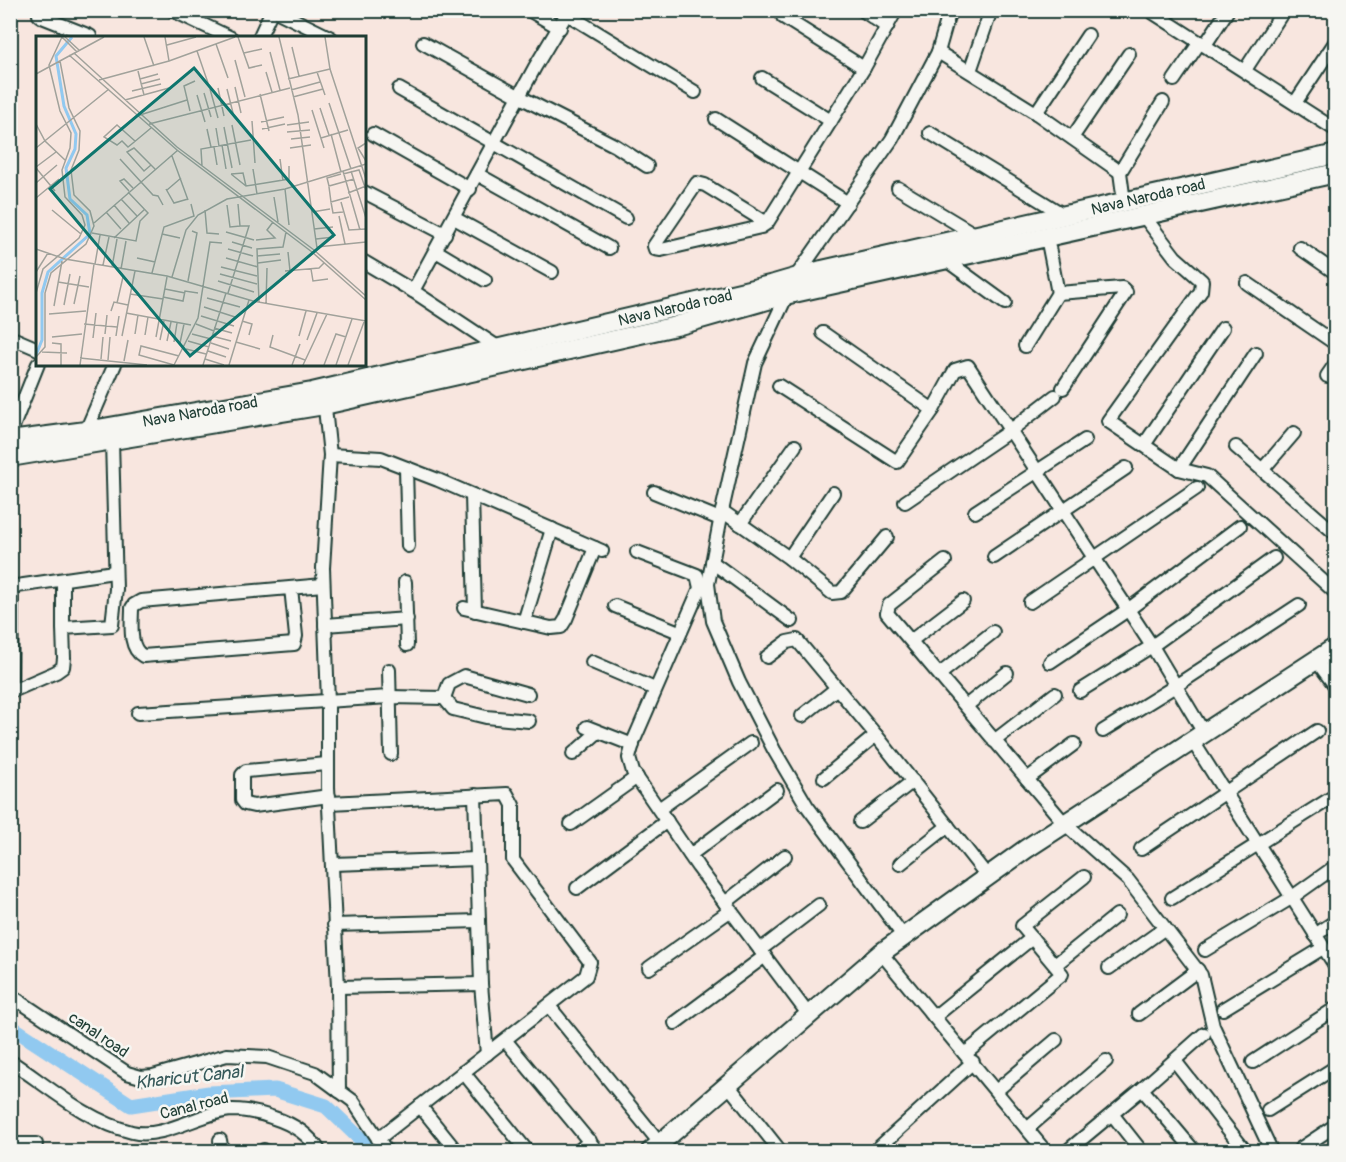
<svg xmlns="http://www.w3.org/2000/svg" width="1346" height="1162" viewBox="0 0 1346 1162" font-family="Pangolin,sans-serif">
	<rect width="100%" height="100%" fill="#f8e6df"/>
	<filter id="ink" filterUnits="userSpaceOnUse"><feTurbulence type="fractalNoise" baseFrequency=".0167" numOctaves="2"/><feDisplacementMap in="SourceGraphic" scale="12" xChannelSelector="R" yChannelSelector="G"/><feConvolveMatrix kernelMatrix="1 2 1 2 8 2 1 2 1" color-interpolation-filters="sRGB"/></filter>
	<g filter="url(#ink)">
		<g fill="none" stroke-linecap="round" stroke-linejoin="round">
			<path stroke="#91c9f0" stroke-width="15" d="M10 1026 131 1105 209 1093 275 1090 326 1106 374 1152"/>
			<defs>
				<g id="street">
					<path d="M39 10V15L42 17 90 36"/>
					<path d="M172 10 231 38"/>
					<path d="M274 10 331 38"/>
					<path d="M529 10 560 28"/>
					<path d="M862 10 887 27"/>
					<path d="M1149 10 1336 130"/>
					<path d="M567 14 695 92"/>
					<path d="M783 17 864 68"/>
					<path d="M259 38 272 10"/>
					<path d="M423 43 520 97 616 146 647 166"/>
					<path d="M1205 45 1228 10"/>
					<path d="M938 52 1036 113 1120 172"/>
					<path d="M1245 70 1284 10"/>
					<path d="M970 71 991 10"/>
					<path d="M762 78 831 121"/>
					<path d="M1174 80 1200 42"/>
					<path d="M399 89 626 218"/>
					<path d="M1295 103 1336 41"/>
					<path d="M1036 113 1088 35"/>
					<path d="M716 119 848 203"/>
					<path d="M930 133 1064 215"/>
					<path d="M373 134 470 189"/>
					<path d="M1072 138 1129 54"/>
					<path d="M477 174 609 248"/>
					<path d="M898 188 976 235"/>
					<path d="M364 192 445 234"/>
					<path d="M1124 202 1120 172 1163 102"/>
					<path d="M1143 215 1175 257 1202 281 1201 291 1108 421 1179 469 1207 476 1336 593"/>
					<path d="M454 218 552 272"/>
					<path d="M767 223 705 185 697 183 654 246 655 249 661 250 761 227 767 223 864 68 896 10"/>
					<path d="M1047 237 1058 293 1122 288 1126 292 1063 388"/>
					<path d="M1300 248 1336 273"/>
					<path d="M436 251 485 280"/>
					<path d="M946 260 1005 303"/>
					<path d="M364 262 413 291"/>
					<path d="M1247 283 1336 344"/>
					<path d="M10 337 38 349"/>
					<path d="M1025 346 1058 293"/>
					<path d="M499 348 413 291 535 67 569 10"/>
					<path d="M1327 376 1336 363"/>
					<path d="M779 386 897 462 933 410 823 333"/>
					<path d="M324 399 330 455 323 568 328 702V787L338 987 339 1091"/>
					<path d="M933 410 955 370 968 366 1152 646 1204 733"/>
					<path d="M86 435V431L115 364"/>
					<path d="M10 438 14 424 38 364"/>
					<path d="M1144 445 1223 328"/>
					<path d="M1236 447 1336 534"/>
					<path d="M330 455 381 458 438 480 602 551"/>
					<path d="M406 468 408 546"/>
					<path d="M1179 469 1256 353"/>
					<path d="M1263 469 1294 433"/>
					<path d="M654 492 720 519"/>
					<path d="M472 495 475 611"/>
					<path d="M905 502 1011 430 1055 396"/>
					<path d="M722 511 789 558 832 593 841 592 887 537"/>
					<path d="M975 512 1085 440"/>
					<path d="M740 524 795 446"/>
					<path d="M637 552 697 575 700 588 634 740 629 758 633 772 698 867 808 1014"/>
					<path d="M994 557 1126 468"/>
					<path d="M789 558 833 493"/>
					<path d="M945 561 889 605 887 613 1065 824 1128 880 1201 975 1213 1026 1272 1152"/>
					<path d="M712 562 792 621"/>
					<path d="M63 580V628"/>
					<path d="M405 582 407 645"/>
					<path d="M10 587 114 572"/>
					<path d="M291 588 296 636 294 644 143 656C128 648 132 623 132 608L134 605 141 601 323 585"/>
					<path d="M1030 602 1197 488"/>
					<path d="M615 606 679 632"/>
					<path d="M464 608 551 628 561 627 566 619 595 548"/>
					<path d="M524 622 552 529"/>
					<path d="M325 625 407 619"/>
					<path d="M912 640 963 601"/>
					<path d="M767 657 787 642 797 640 876 735 988 877"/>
					<path d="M1316 660 1336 687"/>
					<path d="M592 662 655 689"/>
					<path d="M1050 662 1129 609 1240 526"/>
					<path d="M389 670 391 754"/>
					<path d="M940 674 993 632"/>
					<path d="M11 691 12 587"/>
					<path d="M1080 691 1152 646 1274 558"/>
					<path d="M10 692 56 672 63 667 64 658 63 628 112 625 116 589 112 441"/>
					<path d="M444 698 453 709 486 717 529 721"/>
					<path d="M966 706 1007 673"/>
					<path d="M138 713 389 697 444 698 449 684 464 676 528 694"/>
					<path d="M802 716 837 688"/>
					<path d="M587 727 633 745"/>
					<path d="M1103 731 1177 685 1299 605"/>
					<path d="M1192 740 1336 967"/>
					<path d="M994 741 1055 694"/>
					<path d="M573 754 598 732"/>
					<path d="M327 764 246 771 242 775V800L245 804 254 806 329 796"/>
					<path d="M824 778 876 735"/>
					<path d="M1027 779 1074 744"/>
					<path d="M475 795 481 984 487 1054"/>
					<path d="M330 803 507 794 513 805V860L590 962 586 976 378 1139"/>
					<path d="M659 809 751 743"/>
					<path d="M860 822 913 781"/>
					<path d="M571 824 637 777"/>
					<path d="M1141 849 1317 731"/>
					<path d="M690 855 777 790"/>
					<path d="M333 864 477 859"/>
					<path d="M900 864 948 826"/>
					<path d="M577 888 667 821"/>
					<path d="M1172 898 1336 795"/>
					<path d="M725 903 785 856"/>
					<path d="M334 925 479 921"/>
					<path d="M1315 935 1336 921"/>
					<path d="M904 937 807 806 774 750 739 682 713 621 708 584 722 511 755 363 795 278 892 139 938 52 950 10"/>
					<path d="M760 950 819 905"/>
					<path d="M1205 950 1291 898 1336 866"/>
					<path d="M881 953 1046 1152"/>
					<path d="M1055 965 1117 915"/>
					<path d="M649 968 731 910"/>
					<path d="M1109 968 1165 928"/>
					<path d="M338 987 481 984"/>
					<path d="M10 995 127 1073 141 1077 153 1076 227 1055 267 1057 315 1073 353 1101 387 1152"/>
					<path d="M549 1006 660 1143"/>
					<path d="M1223 1009 1323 948"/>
					<path d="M1139 1014 1198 970"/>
					<path d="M934 1017 1032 938"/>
					<path d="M675 1023 765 956"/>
					<path d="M506 1041 598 1152"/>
					<path d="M965 1054 1062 974 1022 926 1084 877"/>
					<path d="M10 1061C48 1086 88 1122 132 1132 164 1140 202 1111 233 1110 248 1110 260 1113 274 1118 293 1124 309 1134 320 1152"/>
					<path d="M1175 1061 1246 1152"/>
					<path d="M1253 1062 1336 1008"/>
					<path d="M463 1072 528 1152"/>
					<path d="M728 1085 781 1152"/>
					<path d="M1142 1089 1195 1152"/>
					<path d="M996 1091 1056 1040"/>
					<path d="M420 1106 457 1152"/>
					<path d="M1268 1110 1336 1067"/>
					<path d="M1112 1114 1142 1152"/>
					<path d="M1027 1129 1106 1061"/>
					<path d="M220 1140 222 1152"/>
					<path d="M10 1144H36"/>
					<path d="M1300 1149 1336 1125"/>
					<path d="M264 1150 265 1152"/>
					<path d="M577 1152 590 1141"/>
					<path d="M874 1152 973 1062"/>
					<path d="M1066 1152 1142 1089 1204 1034"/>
				</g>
				<g id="secondary">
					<path d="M10 441 86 431 312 392 774 284 822 270 1336 154"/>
					<path d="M10 457 324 405 676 326 785 295 1336 173"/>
					<path d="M650 1152 881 953 1026 849 1336 647"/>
				</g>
			</defs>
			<use href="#street" stroke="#1f3d34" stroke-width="16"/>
			<use href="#secondary" stroke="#1f3d34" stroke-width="22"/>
			<use href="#street" stroke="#f6f6f2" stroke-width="12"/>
			<use href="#secondary" stroke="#f6f6f2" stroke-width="18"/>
		</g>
	</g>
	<g text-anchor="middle" stroke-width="5" stroke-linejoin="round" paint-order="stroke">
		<g font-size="16" fill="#1f3d34" stroke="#f6f6f2">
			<text transform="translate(1148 196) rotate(-13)" y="6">Nava Naroda road</text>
			<text transform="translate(675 307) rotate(-13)" y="6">Nava Naroda road</text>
			<text transform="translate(200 411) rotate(-10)" y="6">Nava Naroda road</text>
			<text transform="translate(99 1034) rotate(34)" y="6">canal road</text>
			<text transform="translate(194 1105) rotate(-14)" y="6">Canal road</text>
		</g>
		<g font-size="18" font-style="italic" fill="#36595a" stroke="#f6f6f2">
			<text transform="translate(189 1077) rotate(-6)" y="6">Kharicut Canal</text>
		</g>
	</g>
	<g transform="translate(36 36)">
		<rect width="330" height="330" fill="#f8e6df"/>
		<path fill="none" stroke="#91c9f0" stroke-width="3" d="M0 319 6 304V257L12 236 54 198 51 179 34 163 30 132 39 113 40 98 28 70 20 20 36 1"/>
		<path fill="none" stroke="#a1a29b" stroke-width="1.5" d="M26 1 41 16M29 1 43 14M108 1 118 30M129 1 133 25M202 1 213 32 226 29M243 1 262 79 281 212M289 1 294 33 330 143M180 8 192 42M131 9 160 1M256 11 263 40M161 15 172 47M234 16 244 54M38 17 141 111 278 214 330 260M208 17 226 13M33 19 141 114 276 216 330 264M199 24 209 61M102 35 108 59M230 36 236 56M281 36 289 59M0 38 68 1M104 43 122 38M252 43 294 33M63 44 133 25 199 1M105 48 124 43M199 51 205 77M182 52 188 80M174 53 182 82M191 53 197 77M255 54 284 46M96 55 125 48M168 57 175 81M224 58 233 95M161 59 169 86M257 61 287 53M89 64 133 52M293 67 315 133M284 72 293 99M276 74 288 112M154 75 148 50 159 45M104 79 151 64M216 85 219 127M225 86 248 81M0 88 9 105 29 124M113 88 254 52M196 89 204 129M251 89 273 86M188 91 196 132M180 92 183 110M171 93 175 111M226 93 249 88M251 96 274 94M295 98 305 136M285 102 312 94M255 103 274 101M99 105 81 89 68 101 81 109 86 105 92 111 97 107 115 92M330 107 322 112 330 125M186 109 190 133M178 111 181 129M0 112 73 53M254 112 275 109M136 120 152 164M84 123 117 159 122 160 127 169M244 123 247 145M115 129 108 135 91 116 98 112 119 133M166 130 165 113 215 104M0 131 20 116M0 132 19 155M217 133 221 158M307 135 324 194M315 135 330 182M195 138 210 150 229 147 253 143V130M195 138 207 137 210 150M305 138 291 142 293 150 318 143M307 138 323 134 330 154M0 147 21 129M293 151 295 166 313 161M130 153 138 167 152 163M249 153 253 189M131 154 145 142M93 155 84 145 88 143 97 152M312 157 330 150M238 161 242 186M0 162 23 143M85 163 101 180M295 166 297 177 307 176M305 166 313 194 330 193M78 169 93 187M191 169 194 191 204 190 202 168M16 174 45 198M169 174 171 197 183 198M70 176 85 193M276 176 294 173M303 180 309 208M58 187 142 114M278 193 297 191M190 196 218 204M56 197 100 205 104 185 112 177 92 156M126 198 144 202M78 202 109 173M280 203 298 201M220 204 239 202 231 194 237 186M196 206 216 212M281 211 330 206M0 213 29 223 131 240 217 265 330 285M192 213 217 220M252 216 254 235M221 220 244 218M101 222 119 226M190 222 222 231M222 227 245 224M59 228 64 199M67 229 73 201M76 231 81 203M185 231 221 240M85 233 90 205M275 233 277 245 292 243M249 235 283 232 288 227M0 236 12 217M116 237 128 191 158 180 155 168M184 238 221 248M136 241 150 194 162 179 191 163 249 153 330 128M152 245 161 197 156 195M182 245 218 256M22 246 53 251M129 253 149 257M192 257 213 190H204M94 258 127 263M127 261 147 265 149 255 162 257M171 262 204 271M223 266 221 213 247 211 250 196M81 267 87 241M38 268 44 240M230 268 231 232M28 269 34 238M18 270 26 225M168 271 199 281M75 275 78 266 92 269M90 277 155 289M13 278 50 275M165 280 198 290M206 285 216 288 213 299M48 288 81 291M160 288 178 295M178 292 196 297M69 298 71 279M99 298 102 279M156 298 175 303M109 299 112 281M237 299 234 311 269 324M80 300 83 280M86 300 99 235M176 300 195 305M263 300 270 275M16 301 46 298M120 301 131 241M57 302 60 277M124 304 128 285M271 304 281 277M0 305V257L7 233 43 202 49 189 46 179 29 161 26 134 34 112 35 97 24 75 13 29 26 1M131 305 135 286M152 305 173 311M138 306 141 287M200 306 224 313M16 307 25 308V329M144 307 148 288M175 307 193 313M150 313 170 318M172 315 190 321M6 316 31 317M0 321 9 311V257L15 237 50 208 58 190 54 175 38 159 35 134 43 114 44 95 33 72 24 25M44 322 111 329M65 323 67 301M169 323 188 329M72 324 74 301M88 325 92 304M44 329 58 228M138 329 162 282 174 206 186 207M138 329 103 319 105 310 143 320M167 329 190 257M193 329 213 264M256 329 264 308M267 329 291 278M288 329 300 298 310 301M300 329 316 283M312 329 328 286"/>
		<path fill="#0f766e" fill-opacity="0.15" stroke="#0f766e" stroke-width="3" d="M158 32 298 199 154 320 14 153Z"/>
		<rect width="330" height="330" fill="none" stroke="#1f3d34" stroke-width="3"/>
	</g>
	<rect width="1346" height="1162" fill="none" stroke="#f6f6f2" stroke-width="36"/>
	<rect x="18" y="18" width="1310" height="1126" fill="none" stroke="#1f3d34" stroke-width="2" filter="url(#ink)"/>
</svg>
